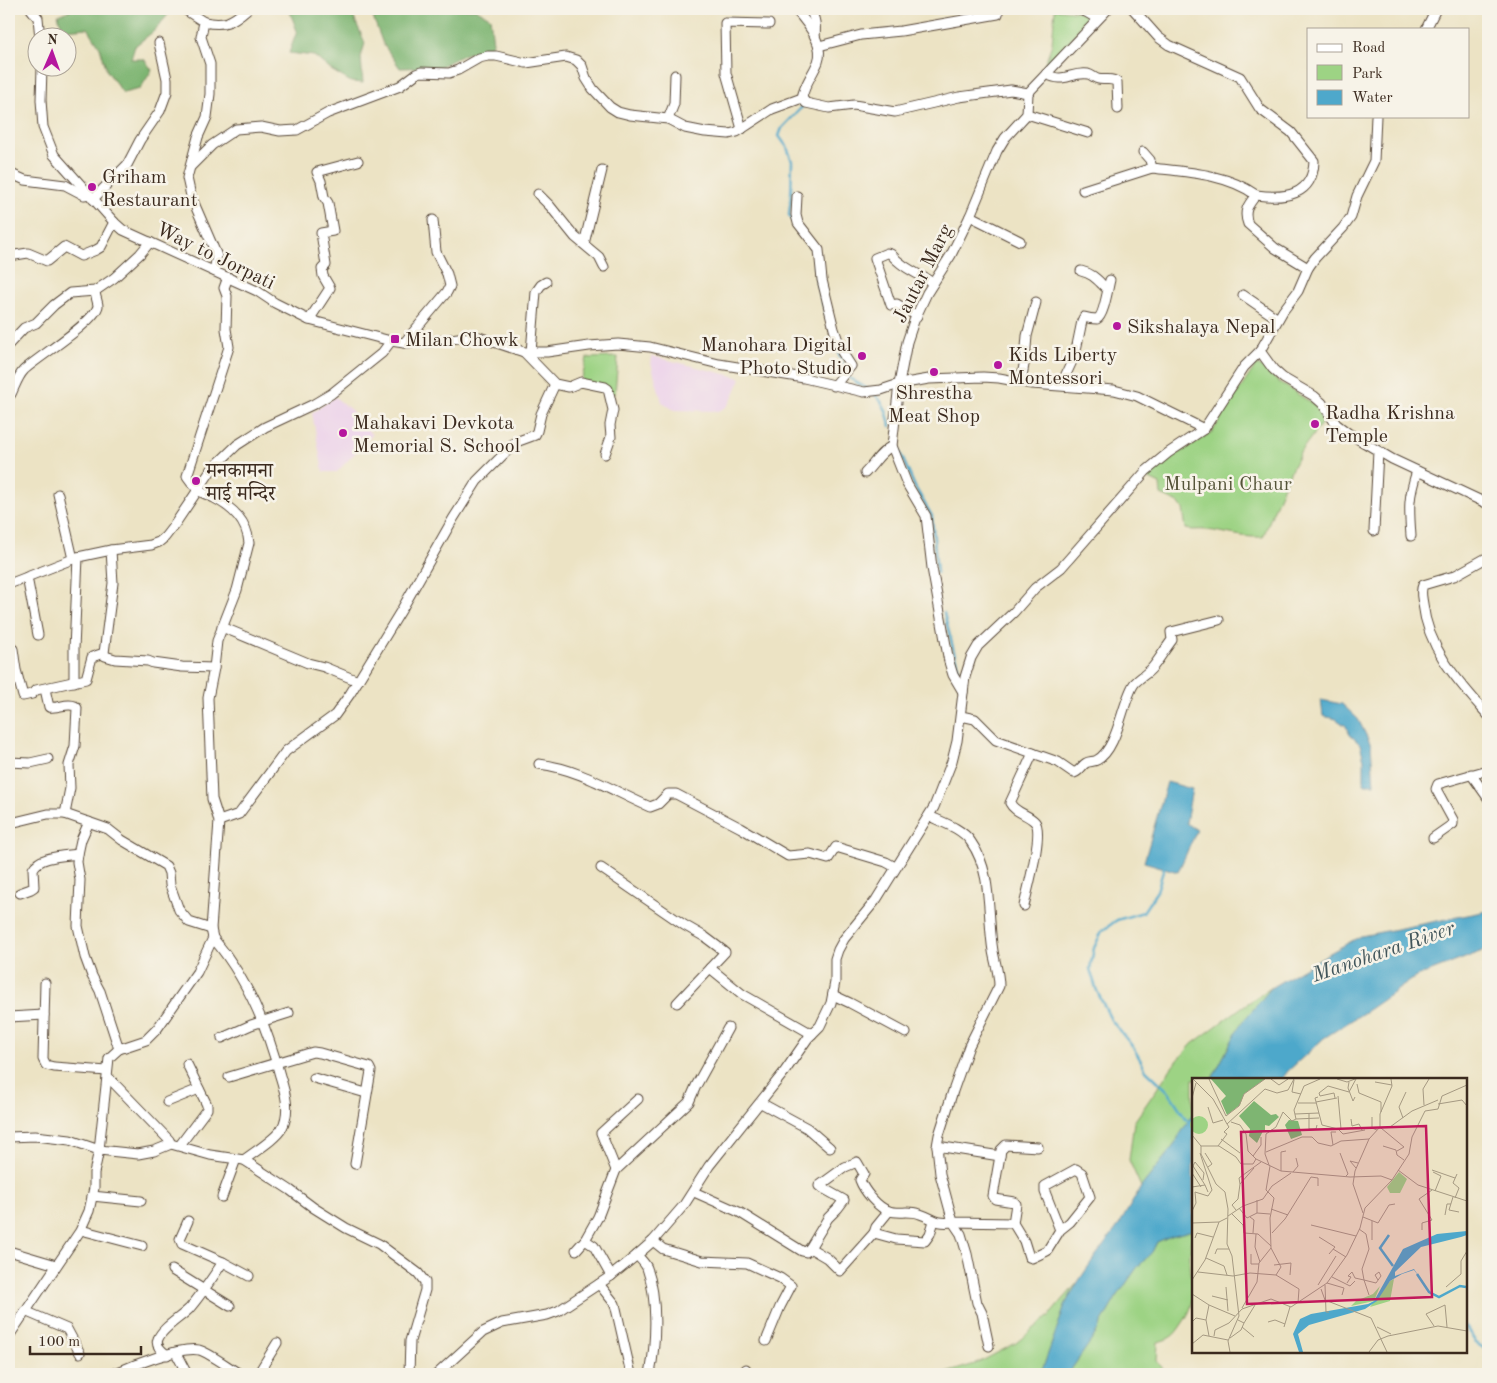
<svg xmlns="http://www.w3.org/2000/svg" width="1497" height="1383" viewBox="0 0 1497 1383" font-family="'Old Standard TT','Noto Serif Devanagari',serif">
	<rect width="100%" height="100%" fill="#f7f3e8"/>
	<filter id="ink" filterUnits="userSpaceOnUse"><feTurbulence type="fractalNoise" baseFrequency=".02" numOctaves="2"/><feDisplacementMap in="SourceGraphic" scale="10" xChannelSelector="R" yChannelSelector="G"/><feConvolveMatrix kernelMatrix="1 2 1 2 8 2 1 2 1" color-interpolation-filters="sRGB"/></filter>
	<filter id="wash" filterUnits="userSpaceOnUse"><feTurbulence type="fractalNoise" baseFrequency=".0096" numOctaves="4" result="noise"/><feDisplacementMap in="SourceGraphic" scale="20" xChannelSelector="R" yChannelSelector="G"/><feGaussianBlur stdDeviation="1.12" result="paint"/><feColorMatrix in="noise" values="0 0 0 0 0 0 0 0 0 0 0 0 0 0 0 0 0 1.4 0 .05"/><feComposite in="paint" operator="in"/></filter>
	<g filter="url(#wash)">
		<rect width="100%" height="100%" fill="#ece3c4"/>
		<g fill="#ecd1ea">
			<path d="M652 356 741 378 731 401 726 407 718 411 674 410 662 402 651 363Z"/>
			<path d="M335 397 351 410 372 435 337 472H323L312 413Z"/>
		</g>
		<g fill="#9dd384" stroke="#6c7e51">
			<path d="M1055 9 1081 12 1086 16V20L1071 39 1042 71 1052 44Z"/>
			<path d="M618 357 615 394 580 386 587 358Z"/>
			<path d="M1256 365 1262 367 1276 380 1318 407 1324 420 1301 451 1286 480 1263 537C1241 538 1227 532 1206 530 1199 529 1193 531 1186 529L1183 509 1179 503 1161 495 1160 484 1145 477 1159 464 1193 445 1212 432Z"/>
			<path d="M1272 987 1240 1025 1212 1079H1193V1113L1172 1148 1141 1187 1129 1160 1134 1122 1172 1067 1192 1044 1242 1007Z"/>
			<path d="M1193 1230C1193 1238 1190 1246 1190 1253 1189 1284 1202 1296 1182 1324 1174 1336 1172 1338 1158 1342L1157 1361 1167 1374H1068L1093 1338 1116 1298 1136 1269 1152 1252 1157 1242 1171 1236Z"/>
			<path d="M1078 1282 1066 1303 1043 1368 1039 1374H943L978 1363 1016 1343 1048 1317Z"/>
		</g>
		<g fill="#7eb572" stroke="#5c7048">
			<path d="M73 9H173L154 31 135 46 131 59H144L152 70 140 89 123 93 107 71 100 47 88 28 63 30 58 15Z"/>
			<path d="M289 9H350L365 43 361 57 363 83 351 82 331 70 314 56 289 53 297 31Z"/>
			<path d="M370 9H475L490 17 493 43 486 50 465 54 439 67 400 68 383 44Z"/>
		</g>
		<g fill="#4ea8cb" stroke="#446974">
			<path d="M1321 700 1342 704 1358 719 1371 745 1374 784H1364V760L1360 744 1350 735 1346 726 1336 719 1323 716Z"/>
			<path d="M1167 782 1192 789 1186 823 1197 830 1178 872 1144 862Z"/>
			<path d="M1488 911V949L1416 977 1371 1008 1324 1038 1288 1071 1282 1079H1212L1240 1025 1272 987 1326 955 1361 936Z"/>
			<path d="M1193 1113V1230L1171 1236 1157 1242 1152 1252 1136 1269 1116 1298 1093 1338 1068 1374H1039L1043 1368 1066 1303 1078 1282 1094 1258 1119 1225 1141 1187 1172 1148Z"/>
		</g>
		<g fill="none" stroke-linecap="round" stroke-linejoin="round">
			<g stroke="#4ea8cb" stroke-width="2.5">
				<path d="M795 226 789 215 791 197 792 161 787 147 779 136 782 128 805 104"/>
				<path d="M806 241 813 250 817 284 828 321"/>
				<path d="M837 350 849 378 868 389"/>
				<path d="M874 394C884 402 888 414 890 426"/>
				<path d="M896 443 915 487 932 516 937 573"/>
				<path d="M944 613 959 671"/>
				<path d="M1164 868 1157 891 1143 912 1117 920 1102 931 1094 948 1090 969 1097 991 1111 1020 1133 1047 1146 1070 1168 1091 1193 1129"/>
				<path d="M1466 1327 1476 1343 1488 1351"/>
			</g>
		</g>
	</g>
	<g filter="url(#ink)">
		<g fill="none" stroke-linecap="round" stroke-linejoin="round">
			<defs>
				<g id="minor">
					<path d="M31 9 38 18 40 38"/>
					<path d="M795 9C806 21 825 44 818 62 813 74 804 85 802 98"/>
					<path d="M809 9C816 18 816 26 815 37"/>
					<path d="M1076 9 1086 12 1098 19"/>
					<path d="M1133 9 1158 37 1169 45 1240 77 1260 109 1291 132 1314 161C1313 196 1285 199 1256 195"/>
					<path d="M187 11 204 22"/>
					<path d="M1426 29 1436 9"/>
					<path d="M819 46 861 35 901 31 998 14"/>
					<path d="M42 68 41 100 43 127 54 155 114 222 123 230 257 291 275 303 309 320 391 341 404 343 431 342 458 338 479 337 524 352H547L589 346 618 344 650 347 719 364 804 378 864 392 881 390 899 384 929 379 983 377 999 378 1032 384 1114 390 1137 396 1204 429"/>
					<path d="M1046 74C1065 84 1069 72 1088 74 1092 75 1094 78 1098 79 1105 81 1111 77 1117 82L1118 109"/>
					<path d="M1027 114 1088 133"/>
					<path d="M668 119 674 104 675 75"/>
					<path d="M742 129 726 73 725 23 769 24"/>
					<path d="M1143 152 1150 160 1152 168C1187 172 1227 174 1256 195 1248 205 1243 211 1248 224L1275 248 1308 268"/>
					<path d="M191 166 212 145 236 129 261 127 280 131 297 130 328 113 400 86 416 74 421 72 449 73 458 70 479 58 488 56H496L526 63 566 57 576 60 582 66 586 78 593 89 610 107 618 112 630 115 668 119 685 128 705 132 729 134 737 132 772 109 802 98 806 103 829 108 854 105 895 112 959 97 1011 90 1028 93"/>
					<path d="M9 173 25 180 65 185 84 195 89 194"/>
					<path d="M1083 190 1152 168"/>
					<path d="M538 194 550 206 575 237 599 257 604 267"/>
					<path d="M797 196 796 215 798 223 819 250 822 280 834 329 842 352 851 366 834 386"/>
					<path d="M93 199 127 165 140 140 160 111 167 92V79L159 43"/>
					<path d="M970 216 1020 241"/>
					<path d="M584 244 602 170"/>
					<path d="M9 256 28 253 47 261 64 247 81 256 96 250 101 247 114 222"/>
					<path d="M214 271 217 256 191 196 187 178 198 137 207 117 210 94V64L201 37 204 22C224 26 231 23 247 9"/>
					<path d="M1081 271C1094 274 1098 281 1107 289"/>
					<path d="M1243 295 1278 319"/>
					<path d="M917 316 897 304 891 305 875 258 887 253 891 254C901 267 919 274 933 283"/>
					<path d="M309 320 330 288 323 276 322 269 326 265 321 233 333 231 328 203 324 197 321 181 317 172 358 161"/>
					<path d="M404 343 447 292 450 286 447 274 436 252 433 220"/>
					<path d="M9 344 24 328 36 323 54 305 70 293 95 291 114 278 140 254 150 242"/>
					<path d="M1260 351 1273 369 1283 378 1314 396 1322 403 1336 424 1348 433 1392 459 1488 504"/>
					<path d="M524 352 555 384 569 387 581 382 605 387 608 389 613 410 610 425 611 437 605 454"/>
					<path d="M531 352 536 292 541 285 546 282"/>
					<path d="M1021 382 1025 359 1027 336 1036 302"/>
					<path d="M1061 385 1075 355 1082 321 1084 317C1087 318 1094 319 1097 319 1104 316 1108 287 1110 280"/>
					<path d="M9 395 11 394C15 386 18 376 24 370 38 357 95 322 98 306 98 302 95 296 95 291"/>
					<path d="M865 473C874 464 881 451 892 446"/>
					<path d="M58 494 73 559"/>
					<path d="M1374 531 1378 451"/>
					<path d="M1411 536C1409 508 1408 498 1417 471"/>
					<path d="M111 550 113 583 104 653 105 656 115 659 148 661 153 663 182 667 214 668"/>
					<path d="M1488 557 1454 576 1423 585C1420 592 1422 597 1423 604 1428 650 1459 682 1488 715"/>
					<path d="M27 577 38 635"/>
					<path d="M9 584 78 557 111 550 151 545 159 542 165 537 175 524 212 469 237 445 265 427 314 404 331 394 382 353 391 341"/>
					<path d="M222 627 308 663 324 667 358 681"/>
					<path d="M9 647 13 649 16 670 23 696 32 694 36 690 86 679 92 657 104 653"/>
					<path d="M74 682V649L78 557"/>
					<path d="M45 689 49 707C59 709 66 702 75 706L77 708 75 746 69 765 70 788 65 814"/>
					<path d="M963 692 953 675 949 662 932 568 926 516 907 484 892 446 899 384 907 342 914 321 927 293 951 255 970 216 997 151 1005 138 1027 114 1028 93 1108 9"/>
					<path d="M961 716 975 719 996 740 1058 762 1074 773C1080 771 1081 766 1086 763 1089 761 1094 762 1097 760 1118 749 1122 702 1134 684 1139 678 1147 674 1152 668 1159 660 1165 649 1172 640L1171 632 1219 620"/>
					<path d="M9 762 30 763 48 759"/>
					<path d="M539 764C580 769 613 791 650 807L658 804 668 794H676L741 828 788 856 810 854 828 859 836 847 886 862 895 867"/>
					<path d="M1471 774 1488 798"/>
					<path d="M929 816C942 822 963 829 971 842 993 873 987 916 993 951 995 963 999 973 999 986L969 1046 953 1091 939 1135 937 1146 940 1174 953 1222 1013 1223 1024 1241 1029 1257 1032 1258 1047 1251 1060 1230 1070 1222 1090 1197 1082 1173 1076 1169 1045 1186V1192L1060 1230"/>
					<path d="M9 821 15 822 48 814H65L108 829 122 840 166 866 169 873 170 885 179 910 189 922 211 929"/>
					<path d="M219 821 239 814 286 751 335 715 350 694 402 609 453 519 477 481 516 442 535 435 537 431 541 414 555 384"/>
					<path d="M89 822 81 840 78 854 77 862 80 880 78 926 85 957 92 976 100 991 119 1049"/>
					<path d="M1433 838 1453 824V820L1436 789 1438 784 1488 770"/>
					<path d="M601 868 684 925 705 937 725 952 677 1003"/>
					<path d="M20 893 31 889 34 887 33 869C39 856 65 856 78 854"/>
					<path d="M1024 906C1027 891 1044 832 1035 822 1028 814 1015 813 1010 803L1033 753"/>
					<path d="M213 938C247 978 267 1026 280 1076 285 1092 291 1111 282 1128 276 1139 254 1152 244 1160"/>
					<path d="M710 968 742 994 812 1034"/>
					<path d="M45 983 43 1059 46 1065 54 1067 107 1071"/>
					<path d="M833 995 850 1003 906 1033"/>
					<path d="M9 1017 44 1015"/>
					<path d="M222 1038 251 1025 289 1013"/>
					<path d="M108 1077 169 1140 171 1144"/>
					<path d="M229 1077 313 1052 320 1053 369 1067 371 1071 355 1164"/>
					<path d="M314 1078 366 1093"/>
					<path d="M167 1102 199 1089"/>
					<path d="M761 1103 807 1128 830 1148"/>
					<path d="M9 1137 35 1136 70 1140 99 1150 138 1154 154 1151 171 1144 210 1155 244 1160 290 1190 314 1208 346 1228 379 1244 418 1273 425 1282V1290L410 1341 409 1374"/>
					<path d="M180 1145 207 1109V1105L187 1064"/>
					<path d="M937 1146 1000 1156"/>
					<path d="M616 1170 601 1133 638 1099"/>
					<path d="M694 1192 739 1212 802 1251 806 1252 810 1248 827 1258 840 1271 874 1233"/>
					<path d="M92 1196 141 1201"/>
					<path d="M222 1197 236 1159"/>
					<path d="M889 1211 876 1227 874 1233 896 1239 925 1241 930 1234 934 1221"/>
					<path d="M188 1221 180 1239 182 1244 223 1262 249 1276"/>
					<path d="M1013 1223 1016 1204 1014 1202 995 1199 993 1196 1001 1150 1006 1145 1038 1147"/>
					<path d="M81 1230 142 1246"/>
					<path d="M585 1240 594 1246 611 1276"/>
					<path d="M653 1241 663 1249 702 1261 747 1263 780 1278 791 1286 780 1307 766 1341"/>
					<path d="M810 1248 828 1218 838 1208 844 1200 819 1186 845 1167 857 1162 864 1174 860 1180C864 1191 878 1208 889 1211 899 1214 910 1210 920 1214 935 1219 935 1224 953 1222L961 1234 967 1254 977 1303 982 1313 989 1346"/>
					<path d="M576 1250 585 1240 598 1217 616 1170 689 1102 696 1086 728 1028"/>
					<path d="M9 1251 56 1265"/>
					<path d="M637 1255C640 1259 645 1263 647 1268 658 1299 656 1343 650 1374"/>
					<path d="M172 1270 230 1306"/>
					<path d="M599 1284 615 1304 631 1374"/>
					<path d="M25 1311 67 1329 80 1353"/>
					<path d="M9 1336 80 1231 89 1211 94 1188V1173L99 1150 109 1058 119 1049 146 1040 157 1029 197 972 213 938 211 929 219 821 212 799 208 698 214 668 217 641 237 590 249 543C247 521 233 508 214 498 209 495 201 493 197 489 193 485 190 480 187 476L229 347 226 329 227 296 224 288 228 277"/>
					<path d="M176 1353 187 1374"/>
					<path d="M167 1355C162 1351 155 1346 158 1339 162 1328 180 1318 189 1309 202 1294 212 1278 223 1262"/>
					<path d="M113 1374C131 1366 181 1346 199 1350 210 1353 229 1368 240 1374"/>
					<path d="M258 1374 277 1343"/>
					<path d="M437 1374 483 1332 502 1323 547 1315 558 1311 611 1276 637 1255 653 1241 684 1205 709 1166 785 1071 808 1038 820 1026 831 1003 835 982V959L838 950 844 939 876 900 934 807 952 761 957 741 965 677 971 658 978 646 1014 612 1035 588 1061 568 1146 471 1168 453 1204 429 1244 367 1260 351 1283 311 1298 291 1308 268 1315 258 1343 228 1351 217 1357 196 1374 161 1376 116"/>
					<path d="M743 1374 746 1369"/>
				</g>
			</defs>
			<use href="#minor" stroke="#564637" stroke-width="11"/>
			<use href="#minor" stroke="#fff" stroke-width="9"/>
		</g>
	</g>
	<g fill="#b5179e" stroke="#f7f3e8" stroke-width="2">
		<circle cx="92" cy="187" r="5"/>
		<circle cx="1117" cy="326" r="5"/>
		<rect x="390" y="334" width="10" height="10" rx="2.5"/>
		<circle cx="862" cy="356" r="5"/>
		<circle cx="998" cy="365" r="5"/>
		<circle cx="934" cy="372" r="5"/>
		<circle cx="1315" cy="424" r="5"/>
		<circle cx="343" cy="433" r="5"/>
		<circle cx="196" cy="481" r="5"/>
	</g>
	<g text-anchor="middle" stroke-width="5" stroke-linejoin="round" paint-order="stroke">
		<g font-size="20" fill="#3b2a1e" stroke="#f7f3e8" text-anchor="start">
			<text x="102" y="183">Griham<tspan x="102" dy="23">Restaurant</tspan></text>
			<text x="1127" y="333">Sikshalaya Nepal</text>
			<text x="405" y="346">Milan Chowk</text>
			<text x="852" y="351" text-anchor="end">Manohara Digital<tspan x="852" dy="23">Photo Studio</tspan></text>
			<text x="1008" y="361">Kids Liberty<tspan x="1008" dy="23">Montessori</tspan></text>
			<text x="934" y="399" text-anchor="middle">Shrestha<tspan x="934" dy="23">Meat Shop</tspan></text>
			<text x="1325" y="419">Radha Krishna<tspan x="1325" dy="23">Temple</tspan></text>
			<text x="353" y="429">Mahakavi Devkota<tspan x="353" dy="23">Memorial S. School</tspan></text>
			<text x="206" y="477">मनकामना<tspan x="206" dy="23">माई मन्दिर</tspan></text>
		</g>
		<g font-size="20" fill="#3b2a1e" stroke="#f7f3e8">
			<text transform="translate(216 255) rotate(26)" y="7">Way to Jorpati</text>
			<text transform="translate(922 273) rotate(-63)" y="7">Jautar Marg</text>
		</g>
		<g font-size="20" fill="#545438" stroke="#f7f3e8">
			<text x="1228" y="490">Mulpani Chaur</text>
		</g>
		<g font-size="21" font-style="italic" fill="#42565b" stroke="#f7f3e8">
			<text transform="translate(1383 951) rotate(-19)" y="7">Manohara River</text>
		</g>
	</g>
	<g transform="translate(1192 1078)">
		<rect width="275" height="275" fill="#ece3c4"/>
		<path d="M-2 47a9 9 0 1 1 18 0a9 9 0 1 1-18 0ZM207 94 215 101 208 115H198L195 109ZM202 201 198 223 178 229 198 203ZM188 208 182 223 159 228 164 223 181 216Z" fill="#9dd384"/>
		<path d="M19 1H73L52 16 48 27 35 37 29 23 34 18ZM62 23 79 37 84 36 87 39 77 48 73 47V54L71 53 65 65 57 58 58 51 47 38ZM97 42 106 43 110 57 99 61 93 47Z" fill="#7eb572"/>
		<path d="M275 153V157L269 159 229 169 203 194V198L222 191 228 200 222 192 210 196 198 203 185 223 173 231 117 247 106 256 111 274H107L101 256 108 241 119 236 176 226 182 223 211 171 245 156Z" fill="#4ea8cb"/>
		<path fill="none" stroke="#4ea8cb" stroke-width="2.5" d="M197 157 188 170 201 188M225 196 237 214 247 219 268 208 274 209"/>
		<path fill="none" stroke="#a59982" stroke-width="1" d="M1 1 21 21 35 46 73 11 85 15 96 12 102 1M17 1 34 38 47 28 52 16 73 1M79 1 87 7 96 1M145 1 155 4 163 1M102 2 100 14 109 16M157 4 156 10 161 23 163 19M183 4 200 7M165 6 167 15 189 24V34M146 18 149 51M126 19 123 20 130 47 146 51 151 56M0 20 4 5M143 20 142 15 128 18 127 15 136 8 157 14 164 1M124 24 145 20M106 25H124M246 26 270 22 275 28M232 27 231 11 237 1M16 29 21 45 31 42M117 35V51H124L125 47M103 36 127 35M180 39V50L185 52M211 40 207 29 214 14M104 41 127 40M159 41 160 48 167 46 170 52M39 44 48 47 54 56 56 73 64 81 89 93 158 99 189 98 200 102M187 50 198 49 220 33 246 22M189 50 212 69 205 73M151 56 173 52M0 57 9 68V76L24 106 33 114 36 131 35 166 40 178 47 238 36 263 38 274M29 61 48 75M141 67 139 54H144M9 68H27L44 79 49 86H61L64 81M26 68 35 56 32 54 37 49 35 46M191 68 204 72 205 77 212 82M74 74 110 59H120L126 65 139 68 149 63 177 61M13 75 20 86 16 89M148 75 156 96 154 98M61 78 69 67V59M77 87 73 76 74 56 84 49 91 34 100 43 104 41 102 32 112 8 128 1M164 90 158 83 166 85M206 92 226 107 275 123M240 92 263 100M89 93V74L94 73M101 94 106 88 104 80M241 94 249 98 243 113M0 95 9 109M119 99 126 100V108M11 102 12 95 3 84 1 88 13 107M48 106 47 100 69 84M0 109 13 107 16 114M261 119 257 132 267 134M263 120 267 110 261 105 265 96M65 122V135L78 136M47 130 55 140 65 135M79 131 96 137M44 132 40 127 46 121 48 106 62 90M0 133 4 125 3 114 16 118 20 112 8 75M171 135 161 106 163 93 177 61 188 49V36L200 8 199 1M40 136 51 147 52 155 66 156 79 168M253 137 255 126H259M36 138 51 128 71 121 80 108 99 95M58 139 62 142 61 155M171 139 186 145 197 127 203 126M0 145 27 144M119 147 164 158M167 151 174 156 177 171 170 191 172 202 184 205 189 198 187 194 183 197 186 202M230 152V145L240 142 227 121 240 112M80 155 93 141 119 99M64 156 63 169 68 184M127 159 143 169 137 176M3 160 5 155 21 159M180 162V143M79 170 89 189 84 197M141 171 154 179M23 176 25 171H37M59 176V186H67M14 180 32 188 35 197M82 187 99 185 98 197M6 194 41 198 58 195 84 197 107 211 106 225M140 199 158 208 163 203M0 202 13 182 27 144 35 140M135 205 152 210 150 217M155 205 159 199 156 198 160 194 163 200 172 202 177 217M126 207 144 178M133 207 134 234H137M34 209 36 233M254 209 269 196V183L275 173M129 211 133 222 179 240 195 274M0 216 17 227 14 242 17 258M20 218 36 222M17 227 43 238M50 230 65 204 67 185 79 170 78 140 82 120 74 112 78 88M46 242 52 245 63 227M0 244 4 240 14 242M76 244 83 242 93 246M242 248 234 236 253 227 255 249M50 249 62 259M92 249 98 229M185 249 199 256M22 258 23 252 37 245 50 231 79 221 99 229 135 205 155 177 168 150 173 130 200 102 217 76 220 59 233 33 246 31 250 18 275 7M38 260 49 252 52 245M0 266 11 257 36 262M177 274 186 262 196 258 246 248 275 253"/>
		<path fill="#c2185b" fill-opacity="0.15" stroke="#c2185b" stroke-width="2.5" d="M234 48 240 219 55 226 49 54Z"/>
		<rect width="275" height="275" fill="none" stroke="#3b2a1e" stroke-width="2.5"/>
	</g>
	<rect width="1497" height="1383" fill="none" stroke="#f7f3e8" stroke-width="30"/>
	<rect x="1307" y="28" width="162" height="90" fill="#f7f3e8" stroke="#aca397"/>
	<rect x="1317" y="44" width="25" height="8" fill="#ffffff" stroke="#aca397"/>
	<text x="1352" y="52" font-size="15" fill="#3b2a1e">Road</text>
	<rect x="1317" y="65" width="25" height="15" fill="#9dd384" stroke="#aca397"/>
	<text x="1352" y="78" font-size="15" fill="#3b2a1e">Park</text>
	<rect x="1317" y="90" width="25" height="15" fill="#4ea8cb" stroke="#aca397"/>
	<text x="1352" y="102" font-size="15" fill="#3b2a1e">Water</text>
	<g transform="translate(52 52) rotate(2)"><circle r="24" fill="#f7f3e8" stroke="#aca397"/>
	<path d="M0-4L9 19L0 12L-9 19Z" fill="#b5179e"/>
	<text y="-8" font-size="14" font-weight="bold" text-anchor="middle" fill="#3b2a1e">N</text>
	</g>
	<path d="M30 1346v8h111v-8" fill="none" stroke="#3b2a1e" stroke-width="2.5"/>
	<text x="38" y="1346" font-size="15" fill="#3b2a1e" stroke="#f7f3e8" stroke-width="4" paint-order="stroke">100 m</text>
</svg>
